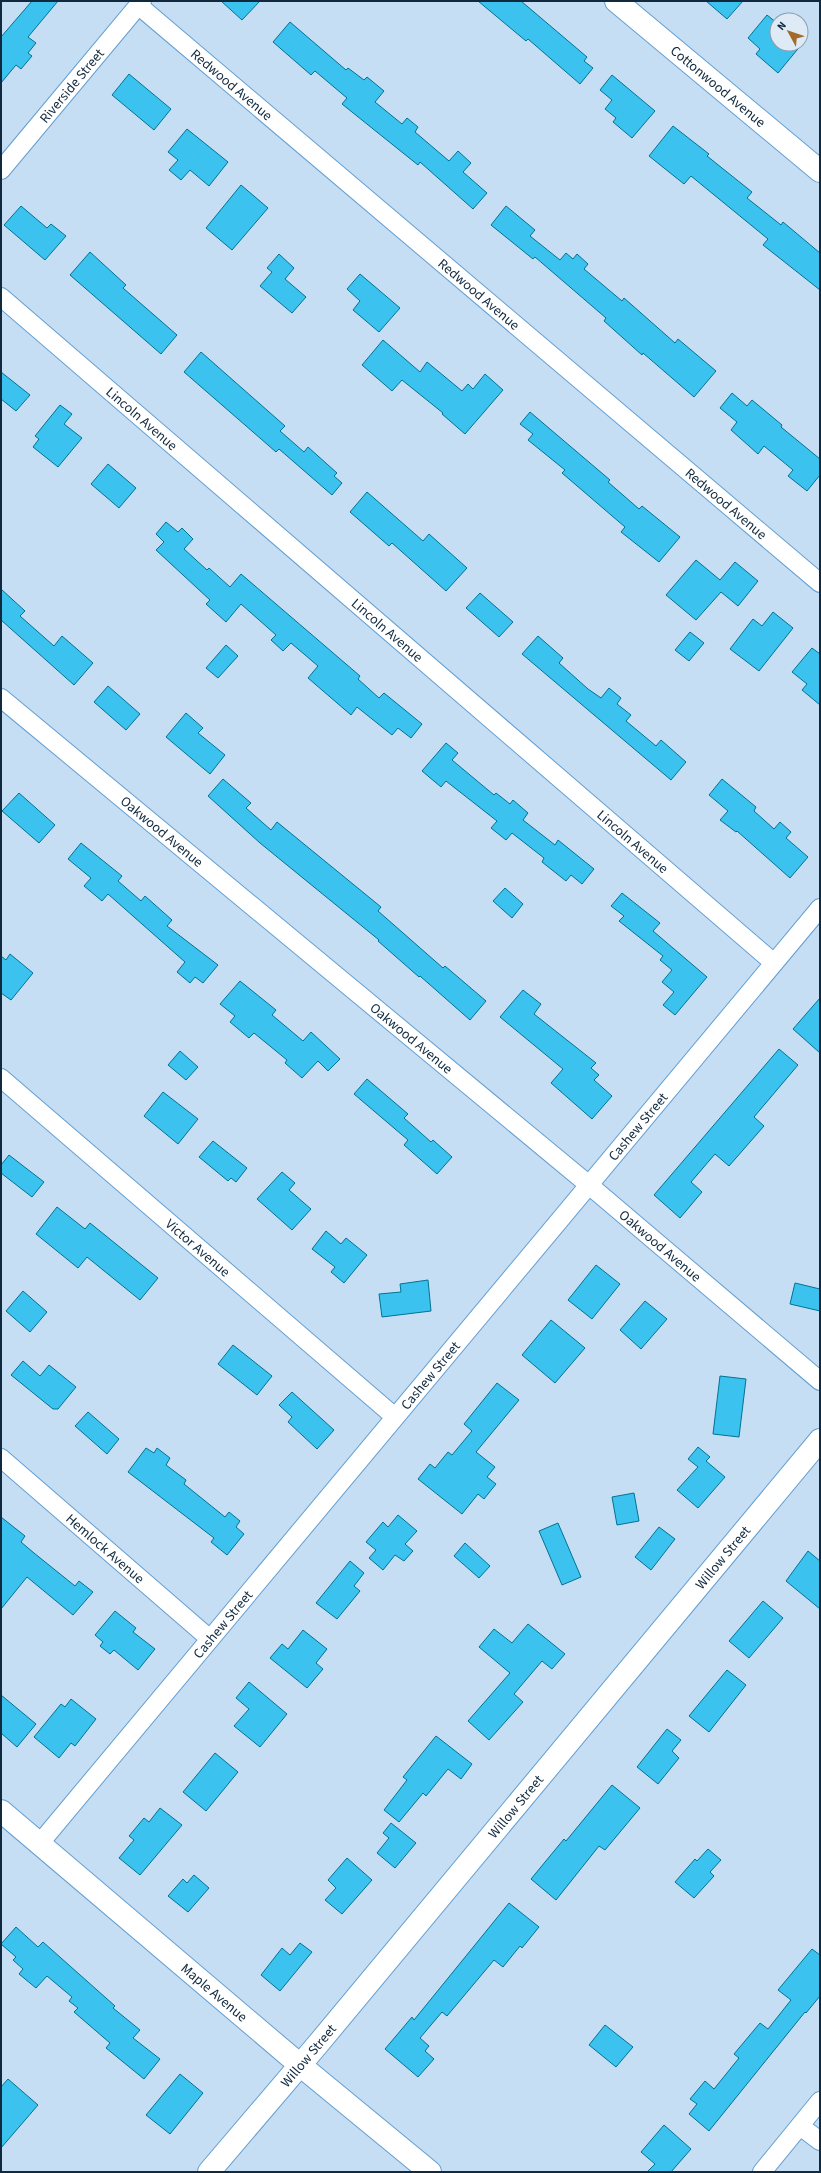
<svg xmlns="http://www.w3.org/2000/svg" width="821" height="2173" viewBox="0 0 821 2173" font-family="'Source Sans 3',sans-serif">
	<rect width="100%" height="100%" fill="#c6def4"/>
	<g fill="#3cc2ef" stroke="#017393">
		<path d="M32 1H58L28 37 36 43 28 53 32 56 21 69 16 65 1 83V37Z"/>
		<path d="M221 1H260L242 20Z"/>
		<path d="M478 1H521L587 57 584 61 593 68 580 84 528 39 526 41Z"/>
		<path d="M706 1H743L727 19Z"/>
		<path d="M767 15 777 23V44H802L778 73 756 54 760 49 748 38Z"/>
		<path d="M290 22 346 70 348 68 364 80 367 77 384 91 375 102 402 124 407 118 418 127 415 132 449 161 458 151 471 163 463 172 487 193 473 209 420 162 418 165 342 104 347 98 315 71 311 75 273 42Z"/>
		<path d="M129 74 171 109 154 130 112 95Z"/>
		<path d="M612 75 655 111 632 138 613 122 616 118 605 109 612 100 600 90Z"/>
		<path d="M673 126 709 154 707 156 752 192 747 198 781 225 783 222 820 253V290L763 245 768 239 691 176 684 184 649 156Z"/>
		<path d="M187 129 228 162 209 186 190 170 181 180 169 170 178 160 168 152Z"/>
		<path d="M241 185 268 208 232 250 206 228Z"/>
		<path d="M21 206 47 228 51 224 66 236 45 260 4 225Z"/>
		<path d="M506 206 535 230 530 236 560 260 566 253 573 259 577 254 588 264 584 269 622 301 624 298 675 343 678 339 716 371 694 397 643 353 642 355 604 321 606 318 535 257 533 259 491 225Z"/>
		<path d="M90 252 126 285 123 288 177 335 161 354 70 275Z"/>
		<path d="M279 254 294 268 285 279 306 297 292 313 260 286 272 272 267 268Z"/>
		<path d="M360 274 400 308 379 332 353 310 360 301 347 289Z"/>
		<path d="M383 340 420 372 427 362 462 391 468 384 473 389 485 374 503 390 465 434 442 414 443 413 402 380 392 391 362 365Z"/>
		<path d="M201 352 285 426 280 431 304 452 308 447 337 473 334 476 342 483 332 495 279 449 276 452 184 372Z"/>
		<path d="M1 372 30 395 16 411 1 399Z"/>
		<path d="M732 393 747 406 752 400 782 425 781 427 820 459V475L807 491 788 476 793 470 764 446 758 454 731 430 737 422 720 408Z"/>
		<path d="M60 405 72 414 64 424 82 438 58 467 33 447 39 439 35 436Z"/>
		<path d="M530 412 610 480 608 482 639 509 642 506 680 537 659 562 621 532 625 527 562 473 565 470 528 440 533 434 520 424Z"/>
		<path d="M108 464 136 488 119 508 91 484Z"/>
		<path d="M367 492 423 541 429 534 467 568 446 591 392 543 389 546 350 512Z"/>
		<path d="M166 522 178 532 182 528 193 539 184 549 207 570 209 568 230 587 241 574 360 676 358 679 379 698 384 693 422 724 411 738 398 728 392 735 357 707 351 715 308 678 318 666 291 643 283 651 271 640 276 635 241 604 226 622 206 604 210 600 156 550 164 542 156 534Z"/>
		<path d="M696 560 720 580 735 562 758 581 738 606 721 592 696 620 666 595Z"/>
		<path d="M1 589 25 611 20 616 54 646 62 636 93 663 74 685 1 620Z"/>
		<path d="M480 593 513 622 499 637 466 608Z"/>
		<path d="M773 612 793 628 759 671 730 649 753 619 762 626Z"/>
		<path d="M690 632 704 643 689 661 675 650Z"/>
		<path d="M538 636 563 658 559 663 588 689 601 698 609 688 621 698 617 704 631 715 626 721 656 746 661 740 686 762 671 780 522 654Z"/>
		<path d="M226 645 238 656 218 678 206 668Z"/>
		<path d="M812 648 820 654V705L802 690 807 684 792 672Z"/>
		<path d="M108 686 140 714 126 730 94 702Z"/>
		<path d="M186 713 203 728 198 733 225 755 210 774 166 737Z"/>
		<path d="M446 743 458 753 452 760 494 795 496 793 510 804 513 800 528 813 523 820 555 845 558 840 594 869 582 884 571 875 566 881 542 862 544 858 512 833 506 840 491 828 497 821 446 781 441 787 422 771Z"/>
		<path d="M223 779 251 803 246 808 271 830 277 822 381 907 378 911 443 968 445 966 486 1001 470 1020 420 976 419 977 378 941 379 940 260 843 208 796Z"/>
		<path d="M722 779 756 807 754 811 774 829 780 822 791 832 786 838 808 857 790 878 737 831 736 832 720 820 728 811 709 795Z"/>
		<path d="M19 793 55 825 39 843 2 811Z"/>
		<path d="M81 843 122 876 118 881 141 901 145 896 172 920 167 926 218 965 203 983 195 977 190 983 177 972 185 962 108 894 102 901 84 886 91 878 68 859Z"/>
		<path d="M505 888 523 904 512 918 493 901Z"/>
		<path d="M622 893 660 923 653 931 707 977 675 1015 663 1005 674 992 662 982 672 970 660 960 663 956 619 921 624 916 611 906Z"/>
		<path d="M10 954 33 973 11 1000 1 993V956L6 960Z"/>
		<path d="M240 981 276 1010 272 1015 303 1041 311 1032 340 1059 328 1071 318 1061 302 1078 285 1063 287 1060 254 1033 249 1038 230 1022 235 1016 220 1004Z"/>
		<path d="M523 990 541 1004 534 1014 596 1063 591 1068 599 1075 594 1080 612 1096 592 1119 551 1083 563 1069 500 1017Z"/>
		<path d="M820 998V1053L793 1029Z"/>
		<path d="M779 1049 798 1065 754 1117 764 1126 729 1166 715 1154 691 1182 702 1192 680 1218 654 1195Z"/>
		<path d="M180 1051 198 1067 186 1080 168 1065Z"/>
		<path d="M367 1079 408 1114 404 1118 431 1142 433 1140 452 1157 437 1174 404 1145 408 1140 354 1094Z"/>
		<path d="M163 1092 198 1119 178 1144 144 1116Z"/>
		<path d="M213 1141 247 1168 236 1182 231 1178 228 1181 199 1157Z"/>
		<path d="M9 1155 44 1182 32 1197 1 1173V1165Z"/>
		<path d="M282 1172 295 1183 289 1190 311 1209 292 1230 257 1199Z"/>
		<path d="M57 1207 85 1229 90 1223 158 1278 140 1300 87 1257 78 1268 36 1234Z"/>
		<path d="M326 1231 341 1244 346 1238 367 1255 344 1283 331 1272 335 1267 312 1249Z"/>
		<path d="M596 1265 620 1284 592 1319 568 1300Z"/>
		<path d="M428 1280 431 1311 382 1317 379 1294 401 1292 400 1284Z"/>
		<path d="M795 1283 820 1289V1311L790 1304Z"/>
		<path d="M23 1291 47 1312 30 1332 6 1311Z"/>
		<path d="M645 1301 667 1319 641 1349 620 1330Z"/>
		<path d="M551 1320 585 1348 555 1383 522 1355Z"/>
		<path d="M233 1345 272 1376 257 1395 218 1364Z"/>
		<path d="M23 1361 40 1376 49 1365 76 1387 58 1409H53L11 1375Z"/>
		<path d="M720 1376 746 1379 739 1437 713 1434Z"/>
		<path d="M497 1383 519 1400 476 1452 495 1467 487 1477 496 1484 484 1499 478 1494 462 1514 418 1479 430 1464 435 1468 448 1452 452 1455 472 1431 464 1424Z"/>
		<path d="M292 1392 334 1430 317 1449 288 1422 292 1417 279 1405Z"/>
		<path d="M88 1412 119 1439 107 1454 75 1426Z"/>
		<path d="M698 1447 710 1457 706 1461 725 1477 698 1508 677 1490 698 1467 688 1459Z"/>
		<path d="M146 1448 154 1453 157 1448 170 1458 166 1465 186 1480 184 1484 225 1517 229 1512 240 1521 236 1527 244 1534 227 1555 211 1542 214 1538 128 1472Z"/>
		<path d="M634 1493 639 1521 617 1525 612 1497Z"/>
		<path d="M398 1515 417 1531 405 1544 413 1551 404 1561 395 1555 383 1570 369 1558 376 1550 366 1542 383 1522 388 1527Z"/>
		<path d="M1 1517 25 1536 21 1542 34 1553 75 1586 79 1581 93 1592 73 1615 27 1577 1 1609Z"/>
		<path d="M558 1523 581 1577 562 1585 539 1531Z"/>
		<path d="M659 1527 675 1539 651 1570 635 1557Z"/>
		<path d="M465 1543 490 1566 479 1578 454 1556Z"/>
		<path d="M808 1551 820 1561V1609L786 1581Z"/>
		<path d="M350 1561 364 1573 354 1586 360 1591 337 1619 316 1603Z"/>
		<path d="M763 1601 783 1618 749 1658 729 1641Z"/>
		<path d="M115 1611 136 1628 133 1632 155 1649 138 1670 114 1650 110 1654 100 1646 103 1642 95 1635Z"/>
		<path d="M528 1624 565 1654 552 1669 542 1661 514 1694 523 1702 489 1740 468 1721 510 1673 479 1647 494 1629 512 1643Z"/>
		<path d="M303 1630 327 1649 316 1663 323 1669 307 1688 270 1658 282 1644 288 1649Z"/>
		<path d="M727 1670 746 1685 709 1732 689 1716Z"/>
		<path d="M249 1682 287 1714 260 1747 234 1726 249 1709 236 1698Z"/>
		<path d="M1 1695 36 1724 17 1747 1 1733Z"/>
		<path d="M71 1699 96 1719 75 1746 71 1743 59 1758 34 1737 61 1704 65 1707Z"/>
		<path d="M667 1729 681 1740 672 1751 679 1758 658 1784 637 1767Z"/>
		<path d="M436 1736 472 1764 461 1779 448 1769 426 1796 423 1793 399 1822 384 1810 407 1780 403 1777Z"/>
		<path d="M215 1753 238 1772 206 1811 183 1792Z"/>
		<path d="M612 1785 640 1808 605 1850 599 1846 556 1900 531 1879 564 1839 566 1841Z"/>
		<path d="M160 1808 182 1825 140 1875 119 1858 134 1840 129 1836 144 1818 149 1822Z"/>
		<path d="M391 1823 416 1843 395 1868 377 1853 389 1838 383 1833Z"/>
		<path d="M708 1849 721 1860 710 1872 714 1876 694 1898 675 1882 695 1859 697 1861Z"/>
		<path d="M347 1858 372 1880 342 1914 325 1900 336 1888 328 1880Z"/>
		<path d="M194 1875 209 1888 188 1912 168 1896 183 1879 187 1883Z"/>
		<path d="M509 1903 539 1927 522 1948 520 1946 503 1967 494 1960 447 2016 442 2012 420 2038 429 2046 425 2051 434 2059 418 2077 385 2049 412 2017 414 2020Z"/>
		<path d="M16 1927 38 1947 43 1942 115 2006 113 2008 140 2030 133 2038 160 2059 144 2079 106 2048 110 2043 74 2012 78 2008 69 2001 72 1997 47 1976 36 1988 19 1974 23 1969 13 1960 16 1957 1 1944Z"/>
		<path d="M300 1943 312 1952 280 1991 261 1975 282 1948 290 1955Z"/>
		<path d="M812 1949 820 1955V1996L806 2013 805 2012 709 2131 689 2114 697 2104 690 2099 705 2081 714 2089 739 2058 734 2054 760 2023 768 2029 791 2000 778 1990Z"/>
		<path d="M605 2025 633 2047 616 2067 589 2045Z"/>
		<path d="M180 2074 203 2093 170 2134 146 2115Z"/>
		<path d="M8 2079 38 2105 1 2148V2087Z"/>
		<path d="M664 2125 691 2149 671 2172H647L655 2164 641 2152Z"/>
	</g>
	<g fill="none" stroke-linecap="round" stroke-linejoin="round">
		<defs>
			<g id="street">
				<path id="s1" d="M138 5 820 583"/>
				<path id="s2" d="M1 170 142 1"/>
				<path id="s3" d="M1 297 774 963"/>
				<path id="s4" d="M1 698 589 1185 820 1381"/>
				<path id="s5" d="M1 1078 395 1417"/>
				<path id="s6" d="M1 1458 210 1639"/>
				<path id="s7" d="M40 1843 820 908"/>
				<path d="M800 2126 820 2141"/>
				<path d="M762 2172 820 2101"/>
			</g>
			<g id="secondary">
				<path id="s8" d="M616 1 820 171"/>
				<path id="s9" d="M1 1811 300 2065 430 2172"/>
				<path id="s10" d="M209 2172 318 2044 820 1440"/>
			</g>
		</defs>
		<use href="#street" stroke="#639fd2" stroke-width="20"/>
		<use href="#secondary" stroke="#639fd2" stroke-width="24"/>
		<use href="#street" stroke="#fff" stroke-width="18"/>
		<use href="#secondary" stroke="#fff" stroke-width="22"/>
	</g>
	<g text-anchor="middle" stroke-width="3" stroke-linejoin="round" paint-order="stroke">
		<g font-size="14" fill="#10293e" stroke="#deeaf5">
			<text dy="5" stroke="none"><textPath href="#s1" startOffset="123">Redwood Avenue</textPath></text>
			<text dy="5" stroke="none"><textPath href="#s2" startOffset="110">Riverside Street</textPath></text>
			<text dy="5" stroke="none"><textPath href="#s8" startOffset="133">Cottonwood Avenue</textPath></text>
			<text dy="5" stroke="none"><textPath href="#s1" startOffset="447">Redwood Avenue</textPath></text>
			<text dy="5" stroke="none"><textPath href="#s3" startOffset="186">Lincoln Avenue</textPath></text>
			<text dy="5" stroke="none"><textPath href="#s1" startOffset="771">Redwood Avenue</textPath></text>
			<text dy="5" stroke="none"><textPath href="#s3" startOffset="510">Lincoln Avenue</textPath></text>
			<text dy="5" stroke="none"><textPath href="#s4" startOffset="209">Oakwood Avenue</textPath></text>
			<text dy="5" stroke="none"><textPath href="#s3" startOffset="834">Lincoln Avenue</textPath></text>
			<text dy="5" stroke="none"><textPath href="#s4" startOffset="533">Oakwood Avenue</textPath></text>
			<text dy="5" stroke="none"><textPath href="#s7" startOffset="933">Cashew Street</textPath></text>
			<text dy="5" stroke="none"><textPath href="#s4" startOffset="857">Oakwood Avenue</textPath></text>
			<text dy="5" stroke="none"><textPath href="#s5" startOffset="260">Victor Avenue</textPath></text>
			<text dy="5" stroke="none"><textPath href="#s7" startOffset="609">Cashew Street</textPath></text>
			<text dy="5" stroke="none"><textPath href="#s6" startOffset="138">Hemlock Avenue</textPath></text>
			<text dy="5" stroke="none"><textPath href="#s10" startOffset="801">Willow Street</textPath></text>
			<text dy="5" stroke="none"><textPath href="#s7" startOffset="285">Cashew Street</textPath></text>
			<text dy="5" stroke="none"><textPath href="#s10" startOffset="477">Willow Street</textPath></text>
			<text dy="5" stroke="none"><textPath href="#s9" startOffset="280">Maple Avenue</textPath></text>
			<text dy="5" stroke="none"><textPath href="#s10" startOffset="153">Willow Street</textPath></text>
		</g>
	</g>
	<rect width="821" height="2173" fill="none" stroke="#10293e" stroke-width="4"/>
	<g transform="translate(789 32) rotate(310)"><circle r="19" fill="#deeaf5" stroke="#8c9dac"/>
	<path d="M0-3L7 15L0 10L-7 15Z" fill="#a36a28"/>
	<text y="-6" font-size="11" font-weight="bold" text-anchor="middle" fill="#10293e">N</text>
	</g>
</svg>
